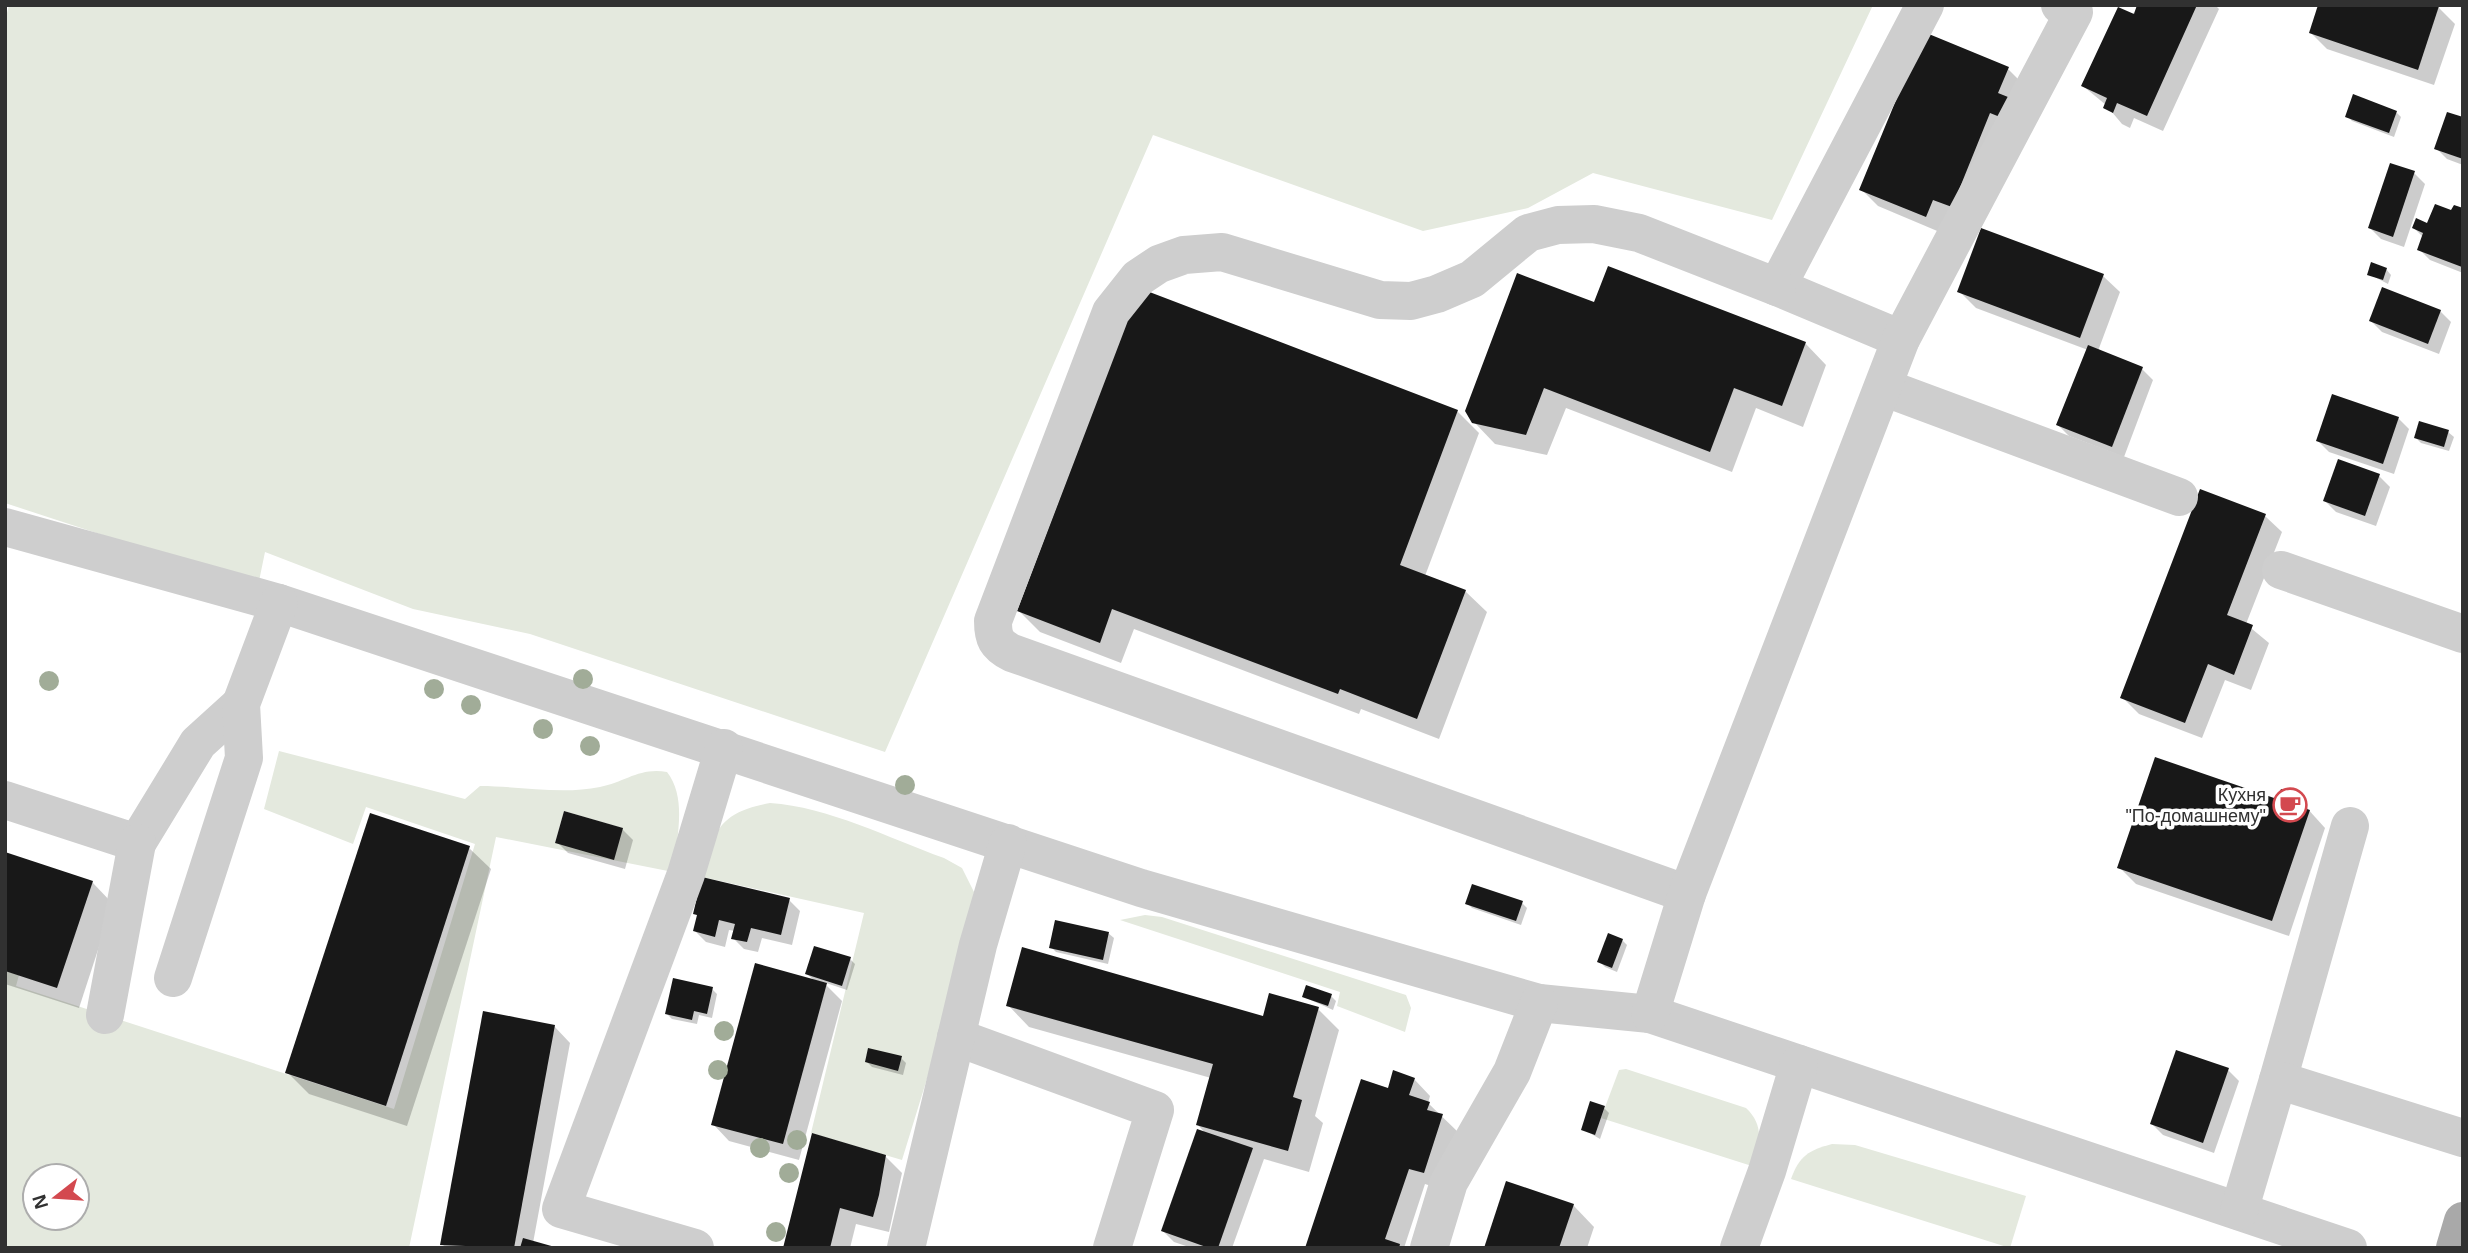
<svg xmlns="http://www.w3.org/2000/svg" width="2468" height="1253" viewBox="0 0 2468 1253" font-family="Arial,sans-serif">
	<rect width="100%" height="100%" fill="#fff"/>
	<g fill="#e4e9de" fill-rule="evenodd">
		<path d="M9 5H1873L1772 220 1593 173 1528 208 1423 231 1153 135 885 752 530 634 413 609 265 552 258 586 5 503V21Z"/>
		<path d="M279 751 465 799 480 786C519 786 561 795 600 787 625 782 640 767 667 772 688 799 676 840 673 872L496 837 409 1248H5V971L19 975 16 986 394 1109 475 844 366 807 353 844 264 809ZM564 811 622 828 555 843ZM35 1176H77V1218H35Z"/>
		<path d="M770 803C829 807 888 838 944 858L962 868 974 892 969 942 902 1160 811 1133 864 913 702 877C715 831 717 813 770 803Z"/>
		<path d="M1145 915 1162 917 1406 995 1411 1008 1405 1032 1337 1006 1340 992 1120 920Z"/>
		<path d="M1626 1069 1746 1108C1765 1126 1759 1143 1755 1167L1601 1118 1619 1070Z"/>
		<path d="M1832 1144 1855 1145 2026 1196 2010 1248 1791 1179C1799 1156 1809 1150 1832 1144Z"/>
	</g>
	<g fill="#0003">
		<path d="M2139 5H2215L2219 9 2163 131 2134 118 2130 128 2122 124 2106 105 2083 86Z"/>
		<path d="M2438 7 2455 24 2434 85 2327 49 2311 33Z"/>
		<path d="M2008 69 2024 85 1942 233 1878 206 1862 190Z"/>
		<path d="M2396 112 2401 117 2394 137 2352 121 2347 116Z"/>
		<path d="M2463 119V165L2447 159 2436 148Z"/>
		<path d="M2414 173 2425 184 2404 247 2381 239 2370 228Z"/>
		<path d="M2463 210V273L2430 260 2419 249 2423 237 2414 228Z"/>
		<path d="M2386 269 2391 275 2388 284 2369 274Z"/>
		<path d="M2103 276 2120 292 2098 351 2142 369 2153 380 2124 457 2069 436 2058 425 2088 350 1976 308 1959 291Z"/>
		<path d="M1595 304 1805 343 1826 365 1803 427 1756 408 1732 472 1566 408 1547 455 1495 444 1474 422Z"/>
		<path d="M2440 311 2451 322 2439 354 2382 332 2371 321Z"/>
		<path d="M1457 411 1479 433 1425 576 1465 591 1487 612 1439 739 1361 709 1359 714 1134 629 1121 663 1040 632 1019 611Z"/>
		<path d="M2398 418 2409 429 2394 474 2329 452 2318 441Z"/>
		<path d="M2448 432 2454 437 2449 451 2421 443 2416 438Z"/>
		<path d="M2379 476 2390 487 2376 526 2336 512 2325 501Z"/>
		<path d="M2201 491 2265 516 2282 532 2246 624 2269 643 2251 690 2225 680 2202 738 2139 714 2122 697Z"/>
		<path d="M2296 796 2325 828 2289 936 2136 884 2120 868Z"/>
		<path d="M622 829 633 840 625 869 568 853 557 842Z"/>
		<path d="M469 848 491 869 407 1126 309 1094 287 1072Z"/>
		<path d="M5 853 92 882 113 904 79 1008 5 984Z"/>
		<path d="M789 900 800 911 792 945 762 938 758 952 744 949 733 938 735 931 729 930 725 947 706 942 695 931 699 917 695 913Z"/>
		<path d="M1467 903H1522L1527 908 1521 925 1472 908Z"/>
		<path d="M1108 933 1114 938 1108 964 1056 952 1051 947Z"/>
		<path d="M1622 940 1627 945 1617 972 1605 967 1600 962Z"/>
		<path d="M850 959 855 964 847 990 823 982 842 1001 799 1160 729 1141 713 1124 816 982 807 974Z"/>
		<path d="M712 989 717 994 712 1018 699 1015 697 1024 672 1019 667 1014Z"/>
		<path d="M1331 996 1336 1001 1333 1010 1304 997Z"/>
		<path d="M1008 1005 1264 1018 1318 1009 1339 1030 1315 1116 1323 1123 1309 1172 1264 1159 1232 1248H1192L1174 1242 1163 1231 1207 1135 1198 1125 1211 1078 1029 1027Z"/>
		<path d="M554 1026 570 1043 533 1243 551 1248H446L442 1244Z"/>
		<path d="M901 1058 906 1063 903 1075 872 1067 867 1062Z"/>
		<path d="M2228 1070 2239 1081 2214 1153 2163 1135 2152 1124Z"/>
		<path d="M1414 1079 1430 1096 1428 1103 1458 1132 1440 1189 1425 1184 1404 1248H1307Z"/>
		<path d="M1604 1108 1609 1113 1600 1139 1583 1129Z"/>
		<path d="M885 1156 902 1173 889 1232 856 1224 850 1248H785Z"/>
		<path d="M1573 1205 1594 1227 1587 1248H1486Z"/>
	</g>
	<g fill="#181818">
		<path d="M2137 5H2197L2147 116 2117 103 2113 113 2103 108 2107 98 2081 86 2118 7 2134 14Z"/>
		<path d="M2318 5H2437L2439 6 2418 70 2309 33Z"/>
		<path d="M1924 32 2009 67 1998 93 2013 99 2005 119 1990 113 1952 207 1933 200 1926 217 1859 190Z"/>
		<path d="M2353 94 2397 111 2389 133 2345 117Z"/>
		<path d="M2447 112 2463 117V159L2434 149Z"/>
		<path d="M2390 163 2415 171 2393 237 2368 228Z"/>
		<path d="M2435 204 2451 210 2454 205 2463 208 2462 267 2417 250 2423 233 2412 228 2416 218 2427 223Z"/>
		<path d="M1981 228 2104 274 2080 338 1957 292Z"/>
		<path d="M2371 262 2387 268 2383 280 2367 275Z"/>
		<path d="M1608 266 1806 342 1782 406 1734 388 1710 452 1544 388 1526 435 1472 423 1465 411 1517 273 1594 302Z"/>
		<path d="M2382 287 2441 310 2428 344 2369 321Z"/>
		<path d="M1139 288 1458 410 1400 565 1466 590 1417 719 1340 689 1338 694 1112 609 1100 643 1017 611Z"/>
		<path d="M2088 345 2143 367 2112 447 2056 425Z"/>
		<path d="M2332 394 2399 417 2383 464 2316 441Z"/>
		<path d="M2419 421 2449 430 2444 447 2414 438Z"/>
		<path d="M2338 459 2380 474 2365 516 2323 501Z"/>
		<path d="M2200 489 2266 514 2227 615 2253 625 2234 675 2208 664 2185 723 2120 698Z"/>
		<path d="M2155 757 2277 799 2281 789 2297 795 2294 805 2310 810 2272 921 2117 868Z"/>
		<path d="M564 811 623 828 614 860 555 843Z"/>
		<path d="M370 813 470 846 386 1106 285 1073Z"/>
		<path d="M5 852 93 881 57 988 5 971Z"/>
		<path d="M702 877 790 898 781 935 751 928 747 942 731 939 735 924 719 920 715 937 693 931 697 915 693 914Z"/>
		<path d="M1472 884 1523 901 1516 921 1465 904Z"/>
		<path d="M1055 920 1109 932 1103 960 1049 948Z"/>
		<path d="M1608 933 1623 939 1612 968 1597 962Z"/>
		<path d="M814 946 851 957 842 986 805 974Z"/>
		<path d="M1022 947 1263 1016 1269 993 1319 1007 1293 1097 1302 1100 1288 1151 1196 1125 1213 1064 1006 1006Z"/>
		<path d="M755 963 827 983 783 1144 711 1125Z"/>
		<path d="M673 978 713 987 707 1014 694 1011 692 1020 665 1014Z"/>
		<path d="M1306 985 1332 994 1328 1006 1302 997Z"/>
		<path d="M483 1011 555 1025 514 1248 440 1245Z"/>
		<path d="M868 1048 902 1056 898 1071 865 1062Z"/>
		<path d="M2176 1050 2229 1068 2203 1143 2150 1124Z"/>
		<path d="M1393 1070 1415 1078 1409 1095 1430 1102 1427 1110 1443 1114 1424 1173 1409 1169 1385 1239 1400 1244 1399 1248H1305L1361 1079 1388 1088Z"/>
		<path d="M1590 1101 1605 1106 1595 1135 1581 1130Z"/>
		<path d="M1197 1129 1253 1148 1218 1248H1209L1161 1231Z"/>
		<path d="M812 1133 886 1155 879 1195 873 1217 840 1208 830 1248H783Z"/>
		<path d="M1506 1181 1574 1204 1559 1248H1484Z"/>
		<path d="M523 1238 555 1247V1248H520Z"/>
	</g>
	<g fill="none" stroke-linecap="round" stroke-linejoin="round">
		<g stroke="#cecece" stroke-width="38">
			<path d="M1901 339 1777 287 1925 5"/>
			<path d="M1883 387 2179 497"/>
			<path d="M5 527 279 603 1141 888 1539 1003 1650 1014 2348 1248"/>
			<path d="M2281 570 2463 634"/>
			<path d="M5 800 137 843 198 743 241 704"/>
			<path d="M1687 894 1012 653C996 645 993 638 993 621L1111 312 1138 278 1159 264 1184 255 1222 252 1380 300 1411 301 1437 294 1472 279 1528 233 1558 225 1594 224 1639 233 1777 287"/>
			<path d="M173 978 244 758 241 704 279 603"/>
			<path d="M1650 1014 1687 894 1901 339 2074 12 2060 5"/>
			<path d="M105 1015 137 843"/>
			<path d="M956 1037 1155 1110 1112 1248"/>
			<path d="M2278 1080 2350 826"/>
			<path d="M2239 1211 2278 1080 2463 1138"/>
			<path d="M695 1248 561 1209 686 874 724 748"/>
			<path d="M906 1248 978 945 1008 843"/>
			<path d="M1429 1248 1449 1182 1512 1072 1539 1003"/>
			<path d="M1739 1248 1767 1171 1799 1064"/>
		</g>
		<path stroke="#a9a9a9" stroke-width="38" d="M2455 1248 2463 1221"/>
	</g>
	<g fill="#a1ac98">
		<circle cx="583" cy="679" r="10"/>
		<circle cx="49" cy="681" r="10"/>
		<circle cx="434" cy="689" r="10"/>
		<circle cx="471" cy="705" r="10"/>
		<circle cx="543" cy="729" r="10"/>
		<circle cx="590" cy="746" r="10"/>
		<circle cx="905" cy="785" r="10"/>
		<circle cx="724" cy="1031" r="10"/>
		<circle cx="718" cy="1070" r="10"/>
		<circle cx="797" cy="1140" r="10"/>
		<circle cx="760" cy="1148" r="10"/>
		<circle cx="789" cy="1173" r="10"/>
		<circle cx="776" cy="1232" r="10"/>
	</g>
	<defs>
		<symbol id="cafe-ring" viewBox="-11 -11 22 22"><circle r="9.5" fill="#fff" stroke="#d3494f" stroke-width="1.5"/><path d="M-5.5-4.5H6V0H3Q3 3.5 0 3.5H-2.5Q-5.5 3.5-5.5 0ZM3-3.2v2h1.7v-2ZM-6 4.5H4V6H-6Z" fill="#d3494f"/></symbol>
	</defs>
	<g fill-rule="evenodd">
		<use href="#cafe-ring" x="2271" y="786" width="38" height="38"/>
	</g>
	<g text-anchor="middle" stroke-width="7" stroke-linejoin="round" paint-order="stroke">
		<g font-size="18" fill="#313131" stroke="#fff" text-anchor="end">
			<text x="2266" y="801">Кухня<tspan x="2266" dy="21">"По-домашнему"</tspan></text>
		</g>
	</g>
	<rect width="2468" height="1253" fill="none" stroke="#313131" stroke-width="14"/>
	<g transform="translate(56 1197) rotate(253)"><circle r="33" fill="#ffffff" stroke="#adadad" stroke-width="2"/>
	<path d="M0-5L12 26L0 18L-12 26Z" fill="#d3494f"/>
	<text y="-10" font-size="19" font-weight="bold" text-anchor="middle" fill="#313131">N</text>
	</g>
</svg>
